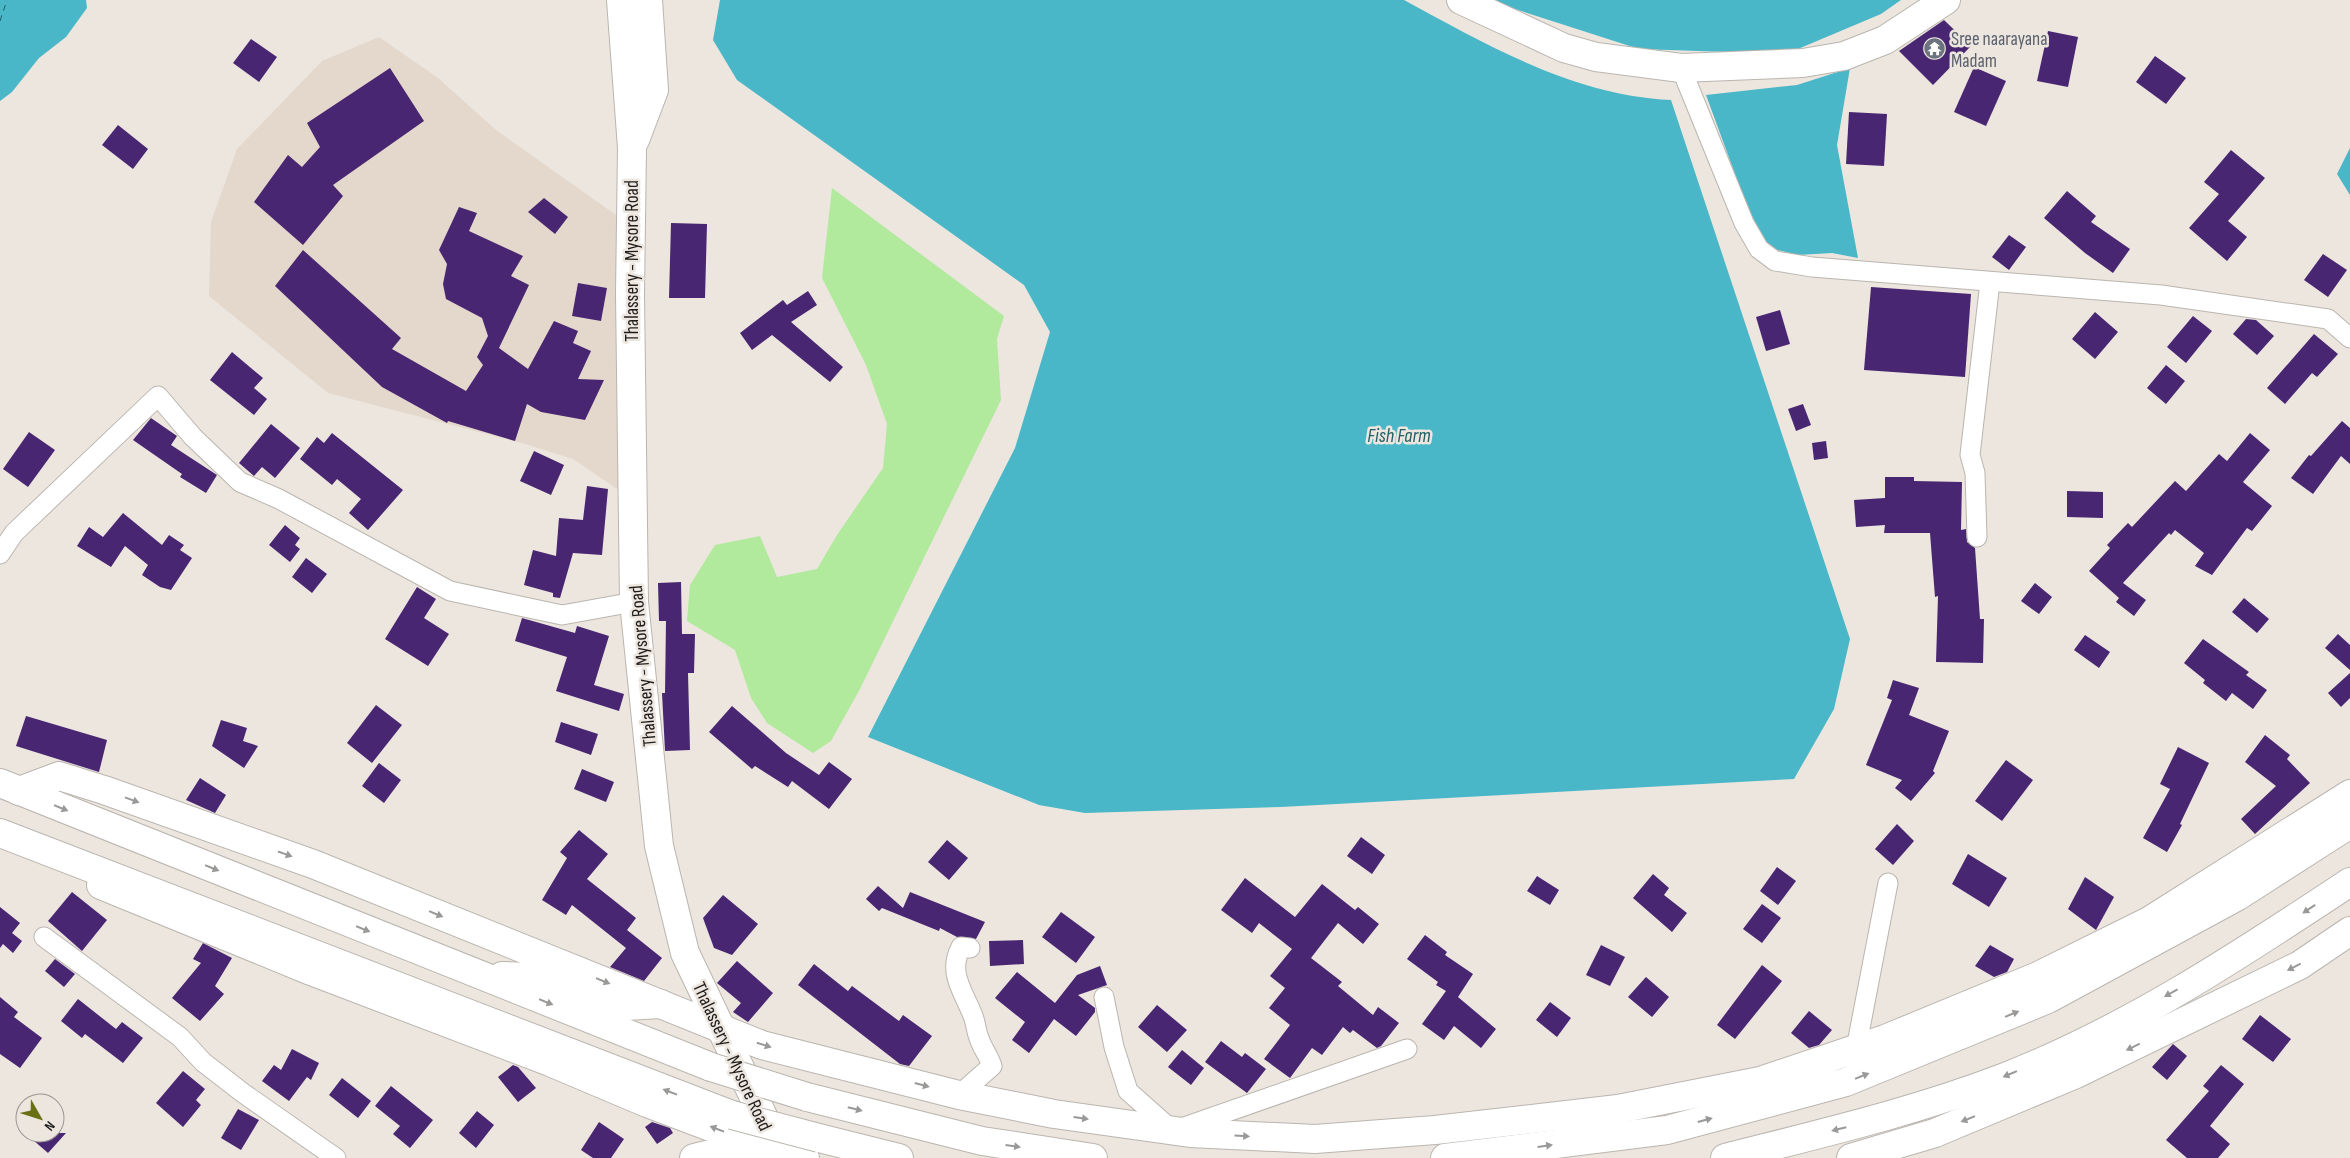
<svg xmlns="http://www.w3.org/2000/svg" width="2350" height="1158" viewBox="0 0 2350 1158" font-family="'Sofia Sans Condensed',sans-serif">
	<rect width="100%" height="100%" fill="#ece6df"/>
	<path fill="#e4d8cc" d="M379 37 438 78 496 130 616 215 623 493 573 459 522 443 328 393 209 296 211 222 237 149 322 61Z"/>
	<path fill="#b1e99d" d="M832 188 1004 316 997 339 1001 400 860 689 831 741 813 753 767 723 751 698 735 650 687 621 690 585 715 545 760 536 777 577 817 569 837 535 883 468 887 424 866 365 822 278Z"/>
	<g fill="#49b7c7">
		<path d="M0 0H86L87 8 66 37 39 58 12 92 0 101Z"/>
		<path d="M720 0H1404C1489 46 1573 95 1671 100L1850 639 1834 709 1794 779 1281 807 1085 813 1039 805 868 737 1015 448 1050 332 1024 285 737 80 713 40Z"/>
		<path d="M1487 0H1901L1881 14 1786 54 1639 49Z"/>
		<path d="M1850 68 1837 145 1858 258 1832 253 1798 255 1766 247 1742 193 1706 95 1797 85Z"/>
		<path d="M2350 148V195L2337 174Z"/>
	</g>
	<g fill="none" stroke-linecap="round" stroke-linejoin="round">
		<path stroke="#225f67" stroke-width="1" stroke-dasharray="6 5" stroke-linecap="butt" d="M0 21 7 0"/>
	</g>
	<g fill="#492672">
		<path d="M1944 20 1971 46 1933 85 1899 51Z"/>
		<path d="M2048 31 2078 37 2068 87 2037 81Z"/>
		<path d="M251 39 277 57 259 82 233 63Z"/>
		<path d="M2155 56 2186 78 2166 104 2136 82Z"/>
		<path d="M1974 67 2006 81 1986 126 1954 112Z"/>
		<path d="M390 68 424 121 333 185 343 196 303 245 254 202 288 155 302 167 320 147 307 123Z"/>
		<path d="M1849 112 1887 114 1884 166 1846 164Z"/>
		<path d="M118 125 148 149 133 169 102 145Z"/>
		<path d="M2231 150 2265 178 2228 221 2247 237 2227 261 2189 228 2219 194 2204 182Z"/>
		<path d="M2067 191 2096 216 2091 222 2130 249 2113 273 2085 253 2044 218Z"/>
		<path d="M544 198 568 217 555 234 528 212Z"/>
		<path d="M459 207 477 213 469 231 523 256 511 276 529 285 499 348 528 369 554 321 578 331 573 343 591 351 578 379 604 380 585 420 541 412 527 404 515 441 448 421 447 423 382 387 275 286 303 250 401 338 392 349 466 391 483 365 477 357 488 336 482 318 446 299 443 284 447 264 439 250Z"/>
		<path d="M671 223 707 224 705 298H669Z"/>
		<path d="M2009 235 2026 247 2009 270 1992 257Z"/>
		<path d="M2323 254 2347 270 2328 297 2304 280Z"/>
		<path d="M578 283 607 288 601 321 572 316Z"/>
		<path d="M1871 287 1971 294 1965 377 1864 370Z"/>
		<path d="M808 291 817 305 791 322 843 367 830 382 772 335 752 350 740 333 783 300 787 305Z"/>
		<path d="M1780 310 1790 344 1766 351 1756 317Z"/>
		<path d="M2095 312 2118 332 2095 359 2072 339Z"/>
		<path d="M2193 316 2212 331 2186 363 2167 347Z"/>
		<path d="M2246 319 2256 320 2274 336 2257 355 2233 334Z"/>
		<path d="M2314 334 2338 354 2317 377 2312 373 2285 404 2267 388Z"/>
		<path d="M232 352 263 378 254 388 267 399 254 415 210 380Z"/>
		<path d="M2166 365 2185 381 2166 404 2147 388Z"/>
		<path d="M1803 404 1811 425 1796 431 1788 409Z"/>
		<path d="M151 418 177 436 171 445 217 475 206 493 180 477 182 474 133 440Z"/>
		<path d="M2342 421 2350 428V464L2341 456 2313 494 2291 478 2309 455 2311 456Z"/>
		<path d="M271 424 300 448 275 478 262 467 254 476 239 463Z"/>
		<path d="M29 432 55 450 28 487 3 469Z"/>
		<path d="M332 433 403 490 368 530 349 513 361 499 337 479 332 485 300 459 317 437 324 443Z"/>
		<path d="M2250 433 2270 450 2243 482 2272 506 2252 531 2247 528 2212 575 2195 566 2204 553 2175 530 2171 535 2169 533 2123 583 2146 600 2134 616 2116 602 2119 598 2089 571 2110 548 2107 545 2128 523 2132 527 2175 481 2186 491 2219 454 2227 461Z"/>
		<path d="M1826 441 1828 458 1814 460 1812 443Z"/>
		<path d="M534 451 564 465 551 495 520 481Z"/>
		<path d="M1885 477H1914V481L1962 482 1961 530 1966 529 1967 542 1975 548 1980 619H1984L1983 663 1936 662 1938 596 1935 597 1930 533H1884L1885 525 1856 527 1854 500 1885 498Z"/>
		<path d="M587 486 608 489 602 555 573 553 560 598 553 597V593L524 585 533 550 556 556 559 518 583 520Z"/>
		<path d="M2067 491 2103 492V518L2067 517Z"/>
		<path d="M123 513 162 545 169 535 184 545 180 550 192 558 171 590 160 587 142 575 148 565 125 546 111 567 77 546 89 527 103 537Z"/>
		<path d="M285 525 300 538 295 545 300 549 290 562 269 545Z"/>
		<path d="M306 558 327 574 312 593 292 577Z"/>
		<path d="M681 582 682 634H695L694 673H688L690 750 665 751 662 693H665L666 621H659L658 583Z"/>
		<path d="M2035 583 2052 597 2039 614 2021 601Z"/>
		<path d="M417 587 436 599 424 618 449 634 428 666 385 639Z"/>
		<path d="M2244 598 2269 619 2257 633 2232 612Z"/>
		<path d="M522 618 575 633 577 626 609 636 594 685 624 694 619 711 556 691 567 657 515 641Z"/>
		<path d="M2338 634 2350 645V670L2325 648Z"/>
		<path d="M2085 635 2110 652 2099 668 2074 650Z"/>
		<path d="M2203 639 2249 672 2246 675 2267 690 2253 709 2232 693 2226 701 2203 683 2205 680 2184 663Z"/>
		<path d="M2350 673V698L2341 707 2328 693Z"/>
		<path d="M1893 680 1919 688 1909 715 1949 731 1933 771 1935 773 1911 801 1895 788 1902 780 1866 765 1892 700 1887 698Z"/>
		<path d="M376 705 402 725 372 763 347 743Z"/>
		<path d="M732 706 786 753 819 775 829 762 852 779 829 809 792 781 788 787 755 766 752 769 709 732Z"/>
		<path d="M26 716 107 740 99 772 16 746Z"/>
		<path d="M221 720 247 728 243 741 258 746 244 768 212 746Z"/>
		<path d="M561 722 598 734 591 755 555 742Z"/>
		<path d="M2265 735 2290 755 2287 759 2310 783 2255 834 2241 819 2276 786 2245 762Z"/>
		<path d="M2178 747 2209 763 2180 824 2182 825 2167 852 2143 838 2170 789 2160 784Z"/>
		<path d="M2006 760 2033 780 2002 821 1975 801Z"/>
		<path d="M379 763 401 780 384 803 362 786Z"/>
		<path d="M582 769 614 782 606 802 574 789Z"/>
		<path d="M200 778 226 795 215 813 186 800Z"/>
		<path d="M1897 824 1914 841 1893 865 1875 849Z"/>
		<path d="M579 830 608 854 587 879 636 918 627 930 662 958 644 981 610 967 626 948 572 905 566 915 542 900 567 858 560 852Z"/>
		<path d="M1361 837 1385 855 1372 874 1347 856Z"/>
		<path d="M947 840 968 858 949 880 928 862Z"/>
		<path d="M1968 854 2007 878 1989 907 1952 884Z"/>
		<path d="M1777 867 1796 881 1778 905 1760 891Z"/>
		<path d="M1653 874 1669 888 1664 895 1687 913 1672 932 1633 898Z"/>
		<path d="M1537 876 1559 890 1550 905 1527 891Z"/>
		<path d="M2085 877 2114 897 2096 930 2068 909Z"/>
		<path d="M1245 878 1295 917 1322 884 1355 910 1358 907 1379 924 1363 944 1338 923 1311 958 1342 982 1338 986 1373 1015 1378 1007 1399 1023 1381 1046 1377 1048 1353 1030 1350 1033 1343 1027 1322 1055 1312 1048 1290 1078 1264 1059 1290 1025 1269 1008 1285 988 1270 976 1292 949 1259 923 1252 933 1221 910Z"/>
		<path d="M878 886 903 908 910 892 985 922 976 939 957 937 940 928 939 931 882 908 879 911 866 899Z"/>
		<path d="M72 892 107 920 82 951 48 921Z"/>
		<path d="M723 895 758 924 732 955 714 948 703 918Z"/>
		<path d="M1762 904 1781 918 1762 943 1743 929Z"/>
		<path d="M0 907 20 923 12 933 22 941 13 953 3 944 0 948Z"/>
		<path d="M1061 912 1095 937 1076 963 1042 937Z"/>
		<path d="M1425 935 1447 952 1445 955 1473 974 1458 997 1496 1029 1481 1048 1454 1026 1444 1040 1422 1024 1446 991 1436 985 1438 982 1407 959Z"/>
		<path d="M1023 940 1024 964 990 966 989 941Z"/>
		<path d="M203 943 232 958 215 986 224 994 200 1021 172 998 201 963 193 959Z"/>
		<path d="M1601 945 1625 957 1610 986 1586 975Z"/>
		<path d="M1990 945 2014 959 2007 972 1994 977 1975 966Z"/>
		<path d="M55 959 75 974 64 987 45 971Z"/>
		<path d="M737 961 773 993 748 1022 733 1012 741 1003 717 983Z"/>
		<path d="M814 964 848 991 852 986 899 1021 903 1015 932 1036 909 1066 900 1064 798 985Z"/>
		<path d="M1762 965 1782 981 1735 1039 1717 1025Z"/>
		<path d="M1100 966 1107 985 1078 995 1095 1008V1012L1076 1036 1054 1019 1029 1053 1012 1040 1025 1022 995 998 1017 972 1055 1003 1077 975Z"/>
		<path d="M1646 977 1669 997 1652 1017 1628 997Z"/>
		<path d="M0 997 18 1012 14 1017 42 1038 20 1068 0 1054Z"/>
		<path d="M78 999 116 1029 122 1022 143 1038 123 1063 85 1034 82 1038 61 1021Z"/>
		<path d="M1550 1002 1571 1018 1557 1037 1536 1020Z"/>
		<path d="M1157 1005 1187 1030 1167 1052 1138 1027Z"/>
		<path d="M1809 1011 1832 1030 1819 1045 1809 1048 1791 1033Z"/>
		<path d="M2260 1015 2291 1039 2273 1062 2242 1039Z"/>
		<path d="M1221 1041 1242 1057 1245 1053 1266 1069 1247 1093 1205 1062Z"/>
		<path d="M2173 1044 2187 1056 2167 1080 2152 1067Z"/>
		<path d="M292 1049 319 1063 311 1080 307 1077 289 1101 262 1081 274 1065 281 1070Z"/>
		<path d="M1182 1050 1204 1068 1191 1085 1168 1067Z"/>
		<path d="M513 1065 518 1067 536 1088 518 1102 498 1077Z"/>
		<path d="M2221 1065 2244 1084 2210 1126 2230 1144 2218 1158H2187L2166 1140 2209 1091 2203 1086Z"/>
		<path d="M183 1071 205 1089 196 1100 201 1105 183 1127 156 1103Z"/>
		<path d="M342 1078 371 1101 358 1118 329 1095Z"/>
		<path d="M391 1086 433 1120 410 1148 393 1134 400 1126 375 1106Z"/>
		<path d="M238 1109 259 1120 241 1150 221 1138Z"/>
		<path d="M477 1111 494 1125 476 1148 459 1133Z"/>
		<path d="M599 1122 624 1139 611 1158H593L581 1150Z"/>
		<path d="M652 1122 670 1128 673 1133 657 1144 645 1127Z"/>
		<path d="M25 1133H66L48 1153Z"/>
	</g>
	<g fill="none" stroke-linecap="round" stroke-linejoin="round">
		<defs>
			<g id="street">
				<path d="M1681 68 1744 223 1759 249 1775 261 1812 267 2161 295 2328 319 2350 338"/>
				<path d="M1977 537 1975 473 1970 455 1990 282"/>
				<path d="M0 554 14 533 158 396 193 437 240 482 279 499 450 591 562 615 634 602"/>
				<path d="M44 937 180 1037 203 1062 243 1093 336 1158"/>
				<path d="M1104 997 1114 1047 1128 1091 1173 1131 1407 1049"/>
				<path d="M1856 1049 1888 883"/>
				<path d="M959 1095 992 1066C989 1056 982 1048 979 1038 976 1031 976 1023 973 1016 964 992 947 973 961 947L970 948"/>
			</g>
			<g id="secondary">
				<path d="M1461 0 1564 48 1596 57 1681 68 1803 63 1844 56 1885 40 1946 0"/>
				<path d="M19 791 59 776 104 790 313 864 762 1045 959 1095 1054 1114 1190 1133 1315 1139 1435 1130 1618 1109 1760 1081 1885 1039 2038 976 2149 921 2350 794"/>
				<path d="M101 885 311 971 550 1062 647 1103 779 1153 805 1158"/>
				<path d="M694 1158 706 1155 765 1153"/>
				<path d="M1851 1158 1935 1133 2076 1074 2300 965 2350 931"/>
			</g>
			<g id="primary">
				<path d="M621 0 632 148 630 294 634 602 659 846 685 953 783 1158"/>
				<path d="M635 140 654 90 648 0"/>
			</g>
			<g id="highway">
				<path d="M0 783 711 1067"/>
				<path d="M0 833 732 1115"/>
				<path d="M502 976 535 977 598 999 626 1006 661 1004"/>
				<path d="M807 1097 982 1141 1093 1158"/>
				<path d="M819 1138 899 1158"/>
				<path d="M1445 1158 1667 1130 1846 1082 2048 999 2238 896 2350 824"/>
				<path d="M1725 1158C1819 1134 1914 1112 2005 1077 2128 1029 2240 955 2350 882"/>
			</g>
		</defs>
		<use href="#street" stroke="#bab5af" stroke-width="21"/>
		<use href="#secondary" stroke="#bab5af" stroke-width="30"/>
		<use href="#primary" stroke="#bab5af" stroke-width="30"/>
		<use href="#highway" stroke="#bab5af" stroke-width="30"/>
		<use href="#street" stroke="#fff" stroke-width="19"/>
		<use href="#secondary" stroke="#fff" stroke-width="28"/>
		<use href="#primary" stroke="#fff" stroke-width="28"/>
		<use href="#highway" stroke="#fff" stroke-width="28"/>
		<defs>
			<g id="highway-bridge">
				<path d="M711 1067 807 1097"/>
				<path d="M732 1115 819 1138"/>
			</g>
		</defs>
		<use href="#highway-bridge" stroke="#bab5af" stroke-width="30" stroke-linecap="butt"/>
		<use href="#highway-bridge" stroke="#fff" stroke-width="28"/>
	</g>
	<defs><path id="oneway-solid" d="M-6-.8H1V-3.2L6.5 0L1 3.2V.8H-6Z" transform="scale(1.25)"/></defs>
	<g fill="#9a9998">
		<use href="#oneway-solid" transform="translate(132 800) rotate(20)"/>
		<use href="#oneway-solid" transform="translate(61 808) rotate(22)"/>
		<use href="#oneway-solid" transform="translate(285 854) rotate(19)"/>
		<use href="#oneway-solid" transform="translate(212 868) rotate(22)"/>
		<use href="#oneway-solid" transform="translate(2309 909) rotate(146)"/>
		<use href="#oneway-solid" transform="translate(436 914) rotate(22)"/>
		<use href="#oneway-solid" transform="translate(363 929) rotate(22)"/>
		<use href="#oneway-solid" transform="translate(2294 967) rotate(153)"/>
		<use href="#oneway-solid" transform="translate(603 981) rotate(22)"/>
		<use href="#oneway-solid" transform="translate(2171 993) rotate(151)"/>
		<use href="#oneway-solid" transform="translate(546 1002) rotate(22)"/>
		<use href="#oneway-solid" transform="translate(2012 1014) rotate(-22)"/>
		<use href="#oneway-solid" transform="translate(764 1045) rotate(17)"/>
		<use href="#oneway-solid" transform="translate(2133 1047) rotate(154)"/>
		<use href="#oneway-solid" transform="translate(2010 1074) rotate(157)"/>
		<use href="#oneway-solid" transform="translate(1862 1076) rotate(-22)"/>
		<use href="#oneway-solid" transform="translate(922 1085) rotate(15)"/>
		<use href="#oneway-solid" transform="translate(670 1092) rotate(-159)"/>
		<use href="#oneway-solid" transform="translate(855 1109) rotate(14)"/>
		<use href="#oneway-solid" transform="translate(1081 1118) rotate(8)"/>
		<use href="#oneway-solid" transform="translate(1968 1119) rotate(158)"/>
		<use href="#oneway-solid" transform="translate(1705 1120) rotate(-15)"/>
		<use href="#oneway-solid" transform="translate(717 1129) rotate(-159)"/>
		<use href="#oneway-solid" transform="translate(1839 1129) rotate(166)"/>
		<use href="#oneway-solid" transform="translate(1242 1136) rotate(3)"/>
		<use href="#oneway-solid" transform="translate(1013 1146) rotate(8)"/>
		<use href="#oneway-solid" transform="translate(1545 1146) rotate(-8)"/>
	</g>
	<defs>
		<symbol id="temple-disc" viewBox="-11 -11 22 22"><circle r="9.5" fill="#6b7280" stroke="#ece6df"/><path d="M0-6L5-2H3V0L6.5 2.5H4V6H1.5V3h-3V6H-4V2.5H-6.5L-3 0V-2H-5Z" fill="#fff"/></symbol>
	</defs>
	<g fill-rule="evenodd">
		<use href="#temple-disc" x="1922" y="36" width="25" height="25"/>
	</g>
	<g text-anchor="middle" stroke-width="5" stroke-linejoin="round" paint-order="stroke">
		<g font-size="19" fill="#5b616d" stroke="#ece6df" text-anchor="start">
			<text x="1951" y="45">Sree naarayana<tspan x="1951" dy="22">Madam</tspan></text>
		</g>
		<g font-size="19" fill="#1e1c1a" stroke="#ece6df">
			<text transform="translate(631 261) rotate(-90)" y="7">Thalassery - Mysore Road</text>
			<text transform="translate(642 666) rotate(-95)" y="7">Thalassery - Mysore Road</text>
			<text transform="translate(733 1056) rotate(65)" y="7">Thalassery - Mysore Road</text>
		</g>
		<g font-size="20" font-style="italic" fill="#225f67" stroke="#ece6df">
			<text x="1399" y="442">Fish Farm</text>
		</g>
	</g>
	<g transform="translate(40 1118) rotate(129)"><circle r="24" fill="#ece6df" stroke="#9a9590"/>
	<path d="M0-4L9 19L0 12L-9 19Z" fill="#6b6f13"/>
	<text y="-8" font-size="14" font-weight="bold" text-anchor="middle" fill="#1e1c1a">N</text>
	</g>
</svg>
